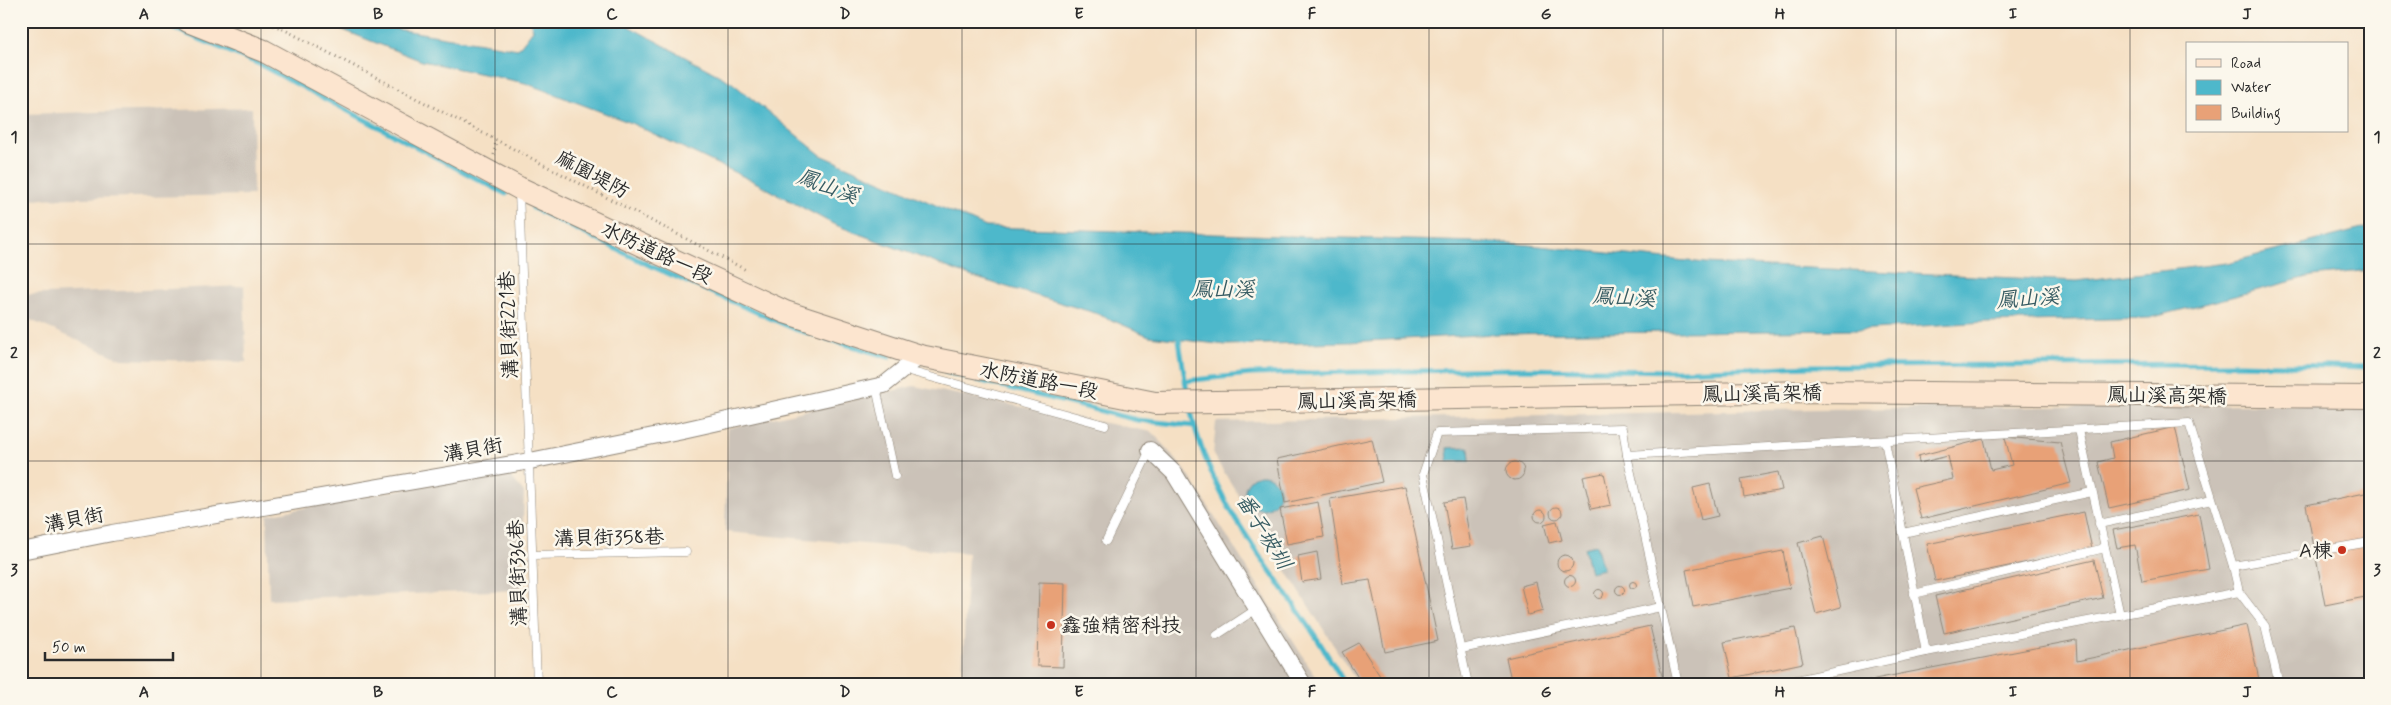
<svg xmlns="http://www.w3.org/2000/svg" width="2391" height="705" viewBox="0 0 2391 705" font-family="Mynerve,'LXGW WenKai TC',sans-serif">
	<rect width="100%" height="100%" fill="#fbf7ec"/>
	<filter id="ink" filterUnits="userSpaceOnUse"><feTurbulence type="fractalNoise" baseFrequency=".02" numOctaves="2"/><feDisplacementMap in="SourceGraphic" scale="10" xChannelSelector="R" yChannelSelector="G"/><feConvolveMatrix kernelMatrix="1 2 1 2 8 2 1 2 1" color-interpolation-filters="sRGB"/></filter>
	<filter id="wash" filterUnits="userSpaceOnUse"><feTurbulence type="fractalNoise" baseFrequency=".0096" numOctaves="4" result="noise"/><feDisplacementMap in="SourceGraphic" scale="20" xChannelSelector="R" yChannelSelector="G"/><feGaussianBlur stdDeviation="1.12" result="paint"/><feColorMatrix in="noise" values="0 0 0 0 0 0 0 0 0 0 0 0 0 0 0 0 0 1.4 0 .05"/><feComposite in="paint" operator="in"/></filter>
	<g filter="url(#wash)">
		<rect width="100%" height="100%" fill="#f5e0c4"/>
		<g fill="#cbc2b8">
			<path d="M252 108 253 195 21 199V114Z"/>
			<path d="M244 286 246 362 121 359 21 316V295Z"/>
			<path d="M914 386 1152 432 1186 471 1320 684H959L962 679 968 553 725 532 728 428Z"/>
			<path d="M2370 404V684H1358L1213 455 1216 422 1817 409Z"/>
			<path d="M505 470 524 492 521 590 269 599 267 515Z"/>
		</g>
		<g fill="#4eb8cb" stroke="#3c727b">
			<path d="M320 21H381L396 29 518 49 533 30 530 21H619L731 82 821 155 986 227 1509 243 1706 263 2077 281 2227 263 2370 227V270L2312 276 2150 318 1986 322 1857 330 1496 334 1348 342 1226 345 1149 336 1095 313 970 276 833 224 757 183 631 123 525 83 422 61Z"/>
			<path d="M1469 447 1470 461H1448L1447 448Z"/>
			<circle cx="1262" cy="492" r="17"/>
			<path d="M1596 545 1603 569 1590 572 1584 548Z"/>
		</g>
		<g fill="none" stroke-linecap="round" stroke-linejoin="round">
			<g stroke="#4eb8cb" stroke-width="5">
				<path d="M156 21 259 64 506 194"/>
				<path d="M533 208 651 266 795 329 889 357"/>
				<path d="M1178 334 1188 398"/>
				<path d="M946 372 1137 420 1194 426"/>
				<path d="M1184 381 1251 374 1517 369 1680 371 1811 366 2240 364 2370 367"/>
				<path d="M1190 408C1210 498 1259 552 1308 625 1321 644 1333 664 1345 684"/>
			</g>
		</g>
		<g id="blocks">
			<g fill="#e8a177">
				<path d="M2175 427 2190 490 2109 508 2098 462 2113 458 2110 442Z"/>
				<path d="M2005 437 2060 442 2071 483 1921 519 1913 488 1953 479 1948 456 1919 463 1918 456 1984 439 1991 470 2012 465Z"/>
				<path d="M1372 439 1382 482 1285 503 1277 459Z"/>
				<circle cx="1515" cy="471" r="9"/>
				<path d="M1778 472 1782 490 1744 497 1741 479Z"/>
				<path d="M1604 473 1611 505 1591 509 1583 477Z"/>
				<path d="M1710 484 1718 516 1701 520 1693 488Z"/>
				<path d="M1405 486 1438 641 1385 652 1370 580 1343 584 1330 499Z"/>
				<path d="M2370 492V596L2325 605 2306 505Z"/>
				<path d="M1463 499 1471 546 1452 549 1444 502Z"/>
				<path d="M1318 502 1324 537 1287 544 1280 509Z"/>
				<circle cx="1556" cy="513" r="6"/>
				<circle cx="1540" cy="516" r="6"/>
				<path d="M2084 512 2092 549 1935 581 1927 544Z"/>
				<path d="M2199 514 2209 569 2142 581 2135 545 2117 548 2113 530Z"/>
				<path d="M1557 521 1562 540 1549 543 1544 524Z"/>
				<path d="M1823 536 1841 607 1816 614 1798 543Z"/>
				<path d="M1783 551 1790 588 1693 607 1686 570Z"/>
				<path d="M1317 552 1321 579 1302 582 1298 556Z"/>
				<circle cx="1565" cy="563" r="8"/>
				<path d="M2094 560 2103 598 1944 633 1935 596Z"/>
				<circle cx="1570" cy="581" r="5.5"/>
				<circle cx="1633" cy="585" r="3.5"/>
				<path d="M1039 582 1065 583 1063 667 1037 666Z"/>
				<path d="M1536 582 1543 611 1528 615 1521 586Z"/>
				<circle cx="1620" cy="590" r="4.5"/>
				<circle cx="1599" cy="594" r="4.5"/>
				<path d="M2247 625 2260 684H1849L2076 640 2077 661Z"/>
				<path d="M1650 626 1664 684H1512L1506 658Z"/>
				<path d="M1795 628 1803 663 1732 678 1724 642Z"/>
				<path d="M1359 643 1385 684H1362L1342 652Z"/>
			</g>
		</g>
	</g>
	<g filter="url(#ink)">
		<use href="#blocks" fill-opacity="0" stroke="#908678" stroke-width="1"/>
		<g fill="none" stroke-linecap="round" stroke-linejoin="round">
			<defs>
				<g id="lane">
					<path d="M519 191 537 684"/>
					<path d="M905 370 1105 425"/>
					<path d="M876 387 895 476"/>
					<path d="M2079 430 2120 615"/>
					<path d="M1885 441 1926 652"/>
					<path d="M1627 455 1678 684"/>
					<path d="M2099 524 2212 500"/>
					<path d="M1903 533 2092 492"/>
					<path d="M1106 541 1150 450"/>
					<path d="M533 555 686 552"/>
					<path d="M2239 592 2265 626 2279 684"/>
					<path d="M1914 594 2105 548"/>
					<path d="M1217 635 1258 608"/>
					<path d="M1461 649 1661 607"/>
					<path d="M1468 684 1423 474 1437 433 1623 428 1627 455 2189 423 2233 566 2370 542"/>
					<path d="M1778 684 1926 652 2239 592 2233 566"/>
				</g>
				<g id="street">
					<path d="M1150 450 1174 473 1303 684"/>
					<path d="M21 551 112 533 530 461 683 430 884 385 920 356"/>
				</g>
				<path id="secondary" d="M188 21 264 51 519 188 785 312 920 356 1155 403 1811 392 2370 397"/>
			</defs>
			<use href="#lane" stroke="#908678" stroke-width="9"/>
			<use href="#street" stroke="#908678" stroke-width="18"/>
			<use href="#secondary" stroke="#908678" stroke-width="24"/>
			<g stroke="#908678" stroke-width="3" stroke-dasharray="1 4" stroke-linecap="butt">
				<path d="M264 21 283 29 748 271"/>
				<path d="M494 155 496 140"/>
			</g>
			<use href="#lane" stroke="#fff" stroke-width="8"/>
			<use href="#street" stroke="#fff" stroke-width="16"/>
			<use href="#secondary" stroke="#fce5cf" stroke-width="22"/>
		</g>
	</g>
	<path fill="none" stroke="#2b2b2b" stroke-width="1" stroke-opacity="0.55" d="M261 21V684M495 21V684M728 21V684M962 21V684M1196 21V684M1429 21V684M1663 21V684M1896 21V684M2130 21V684M21 244H2370M21 461H2370"/>
	<g fill="#c8321e" stroke="#fbf7ec" stroke-width="2">
		<circle cx="2342" cy="550" r="5"/>
		<circle cx="1051" cy="625" r="5"/>
	</g>
	<g text-anchor="middle" stroke-width="5" stroke-linejoin="round" paint-order="stroke">
		<g font-size="20" fill="#2b2b2b" stroke="#fbf7ec">
			<text transform="translate(593 174) rotate(28)" y="7">麻園堤防</text>
			<text transform="translate(657 252) rotate(25)" y="7">水防道路一段</text>
			<text transform="translate(508 325) rotate(-92)" y="7">溝貝街221巷</text>
			<text transform="translate(1039 380) rotate(11)" y="7">水防道路一段</text>
			<text transform="translate(1762 393) rotate(-1)" y="7">鳳山溪高架橋</text>
			<text transform="translate(2167 395) rotate(1)" y="7">鳳山溪高架橋</text>
			<text transform="translate(1357 400) rotate(-1)" y="7">鳳山溪高架橋</text>
			<text transform="translate(473 449) rotate(-10)" y="7">溝貝街</text>
			<text transform="translate(74 519) rotate(-11)" y="7">溝貝街</text>
			<text transform="translate(609 537) rotate(-1)" y="7">溝貝街358巷</text>
			<text transform="translate(517 573) rotate(-92)" y="7">溝貝街336巷</text>
		</g>
		<g font-size="20" fill="#2b2b2b" stroke="#fbf7ec" text-anchor="end">
			<text x="2332" y="557">A棟</text>
			<text x="1061" y="632" text-anchor="start">鑫強精密科技</text>
		</g>
		<g font-size="21" font-style="italic" fill="#375c63" stroke="#fbf7ec">
			<text transform="translate(828 186) rotate(20)" y="7">鳳山溪</text>
			<text x="1223" y="296">鳳山溪</text>
			<text transform="translate(1624 297) rotate(3)" y="7">鳳山溪</text>
			<text transform="translate(2028 298) rotate(-4)" y="7">鳳山溪</text>
			<text transform="translate(1264 531) rotate(58)" y="7">番子坡圳</text>
		</g>
	</g>
	<rect width="2391" height="705" fill="none" stroke="#fbf7ec" stroke-width="55"/>
	<rect x="2186" y="42" width="162" height="90" fill="#fbf7ec" stroke="#a8a59f"/>
	<rect x="2196" y="59" width="25" height="8" fill="#fce5cf" stroke="#a8a59f"/>
	<text x="2231" y="68" font-size="15" fill="#2b2b2b">Road</text>
	<rect x="2196" y="80" width="25" height="15" fill="#4eb8cb" stroke="#a8a59f"/>
	<text x="2231" y="92" font-size="15" fill="#2b2b2b">Water</text>
	<rect x="2196" y="105" width="25" height="15" fill="#e8a177" stroke="#a8a59f"/>
	<text x="2231" y="118" font-size="15" fill="#2b2b2b">Building</text>
	<path d="M45 652v8h128v-8" fill="none" stroke="#2b2b2b" stroke-width="2.5"/>
	<text x="52" y="652" font-size="15" fill="#2b2b2b" stroke="#fbf7ec" stroke-width="4" paint-order="stroke">50 m</text>
	<rect x="28" y="28" width="2336" height="650" fill="none" stroke="#2b2b2b" stroke-width="2"/>
	<g font-size="16" text-anchor="middle" font-weight="bold" fill="#2b2b2b">
		<text x="144" y="19">A</text>
		<text x="378" y="19">B</text>
		<text x="612" y="19">C</text>
		<text x="845" y="19">D</text>
		<text x="1079" y="19">E</text>
		<text x="1312" y="19">F</text>
		<text x="1546" y="19">G</text>
		<text x="1780" y="19">H</text>
		<text x="2013" y="19">I</text>
		<text x="2247" y="19">J</text>
		<text x="14" y="142">1</text>
		<text x="2377" y="142">1</text>
		<text x="14" y="358">2</text>
		<text x="2377" y="358">2</text>
		<text x="14" y="575">3</text>
		<text x="2377" y="575">3</text>
		<text x="144" y="697">A</text>
		<text x="378" y="697">B</text>
		<text x="612" y="697">C</text>
		<text x="845" y="697">D</text>
		<text x="1079" y="697">E</text>
		<text x="1312" y="697">F</text>
		<text x="1546" y="697">G</text>
		<text x="1780" y="697">H</text>
		<text x="2013" y="697">I</text>
		<text x="2247" y="697">J</text>
	</g>
</svg>
